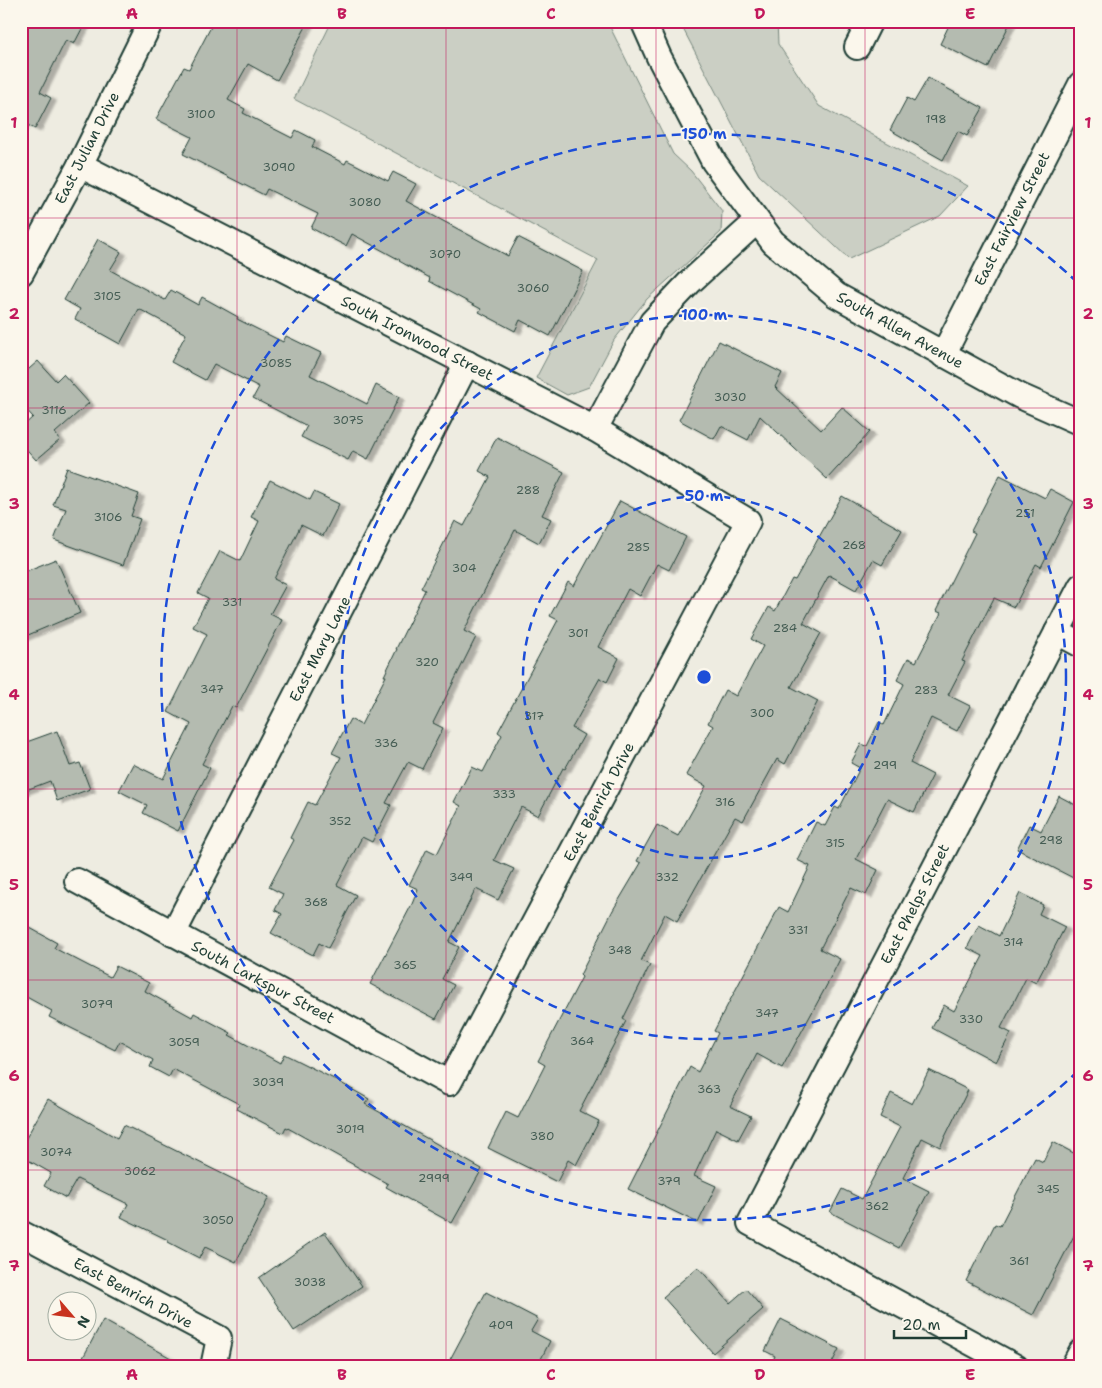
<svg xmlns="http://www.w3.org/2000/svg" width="1102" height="1388" viewBox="0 0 1102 1388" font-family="'Shantell Sans',sans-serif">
	<defs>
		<filter id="shadow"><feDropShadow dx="5.5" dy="3" stdDeviation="1" flood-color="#0004"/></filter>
	</defs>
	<rect width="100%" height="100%" fill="#eeece1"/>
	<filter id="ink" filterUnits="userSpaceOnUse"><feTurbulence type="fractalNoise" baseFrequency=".02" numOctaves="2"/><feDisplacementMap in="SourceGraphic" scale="10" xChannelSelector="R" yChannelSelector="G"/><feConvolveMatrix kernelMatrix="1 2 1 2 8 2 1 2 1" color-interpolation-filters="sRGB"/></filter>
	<g filter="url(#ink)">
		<g fill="#cbcfc4" stroke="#75867c">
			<path d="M332 21H607L673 154 691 171 722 211 721 232 647 299 614 340 589 387 567 395 536 378 598 260 294 99Z"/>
			<path d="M679 21H777L778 44 819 106 968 186 940 216 849 259 759 175Z"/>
		</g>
		<g fill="#b4bbb0" stroke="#1f3d34" filter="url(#shadow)">
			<path d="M21 21H86L74 44 66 40 40 92 51 98 35 129 24 123 21 128Z"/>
			<path d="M214 21H309L277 80 248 64 228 100 245 109 243 113 292 138 296 130 315 140 312 147 345 164 347 160 388 181 393 172 416 184 406 201 508 256 518 237 583 271 550 336 520 320 515 331 479 312 481 309 429 281 430 278 399 261 400 260 352 234 346 246 311 228 318 214 267 189 264 195 183 154 192 137 156 119 184 67 189 69Z"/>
			<path d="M951 21H1011L988 68 940 44Z"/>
			<path d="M928 78 983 108 967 136 958 131 943 160 890 130 907 98 914 102Z"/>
			<path d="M98 239 121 252 110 270 165 300 171 290 198 305 202 297 238 317 237 319 283 342 286 336 321 353 310 375 367 404 376 385 399 397 368 459 353 451 348 460 301 437 307 426 253 398 259 387 214 364 205 380 171 362 186 334 139 309 120 344 75 319 80 309 64 300Z"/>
			<path d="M719 341 782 373 775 387 821 430 842 407 870 432 827 479 760 416 748 440 721 426 714 439 679 420Z"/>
			<path d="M38 361 56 381 63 374 89 403 55 433 60 440 36 460 21 443V428L33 417 21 404V376Z"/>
			<path d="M497 437 564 472 542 515 551 519 539 543 515 530 464 631 476 637 433 723 443 728 422 769 408 762 386 803 391 805 372 842 362 837 337 885 356 895 328 948 319 943 313 955 271 933 282 914 275 910 283 894 269 887 294 840 290 838 308 802 315 805 341 757 332 753 350 719 361 725 386 676H384L397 649H396L425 590 421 588 455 521 464 526 490 477 479 471Z"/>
			<path d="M67 468 139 494 131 516 140 519 123 565 54 540 66 509 53 505Z"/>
			<path d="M1000 475 1045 498 1050 489 1074 502 1041 567 1036 564 1014 607 994 598 962 661 965 662 948 695 970 706 957 731 931 718 910 763 933 775 914 812 887 799 856 859 878 870 866 895 851 888 820 949 840 959 829 981 782 1068 757 1054 730 1106 751 1116 738 1140 716 1129 694 1176 716 1186 698 1223 628 1189 690 1067 698 1072 718 1033 714 1031 779 907 788 912 810 866 797 860 816 822 825 826 835 807 839 809 860 768 851 763 861 744 867 746 879 722 884 725 904 684 897 680 908 658 916 662 941 613 936 611 975 533 971 531Z"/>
			<path d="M270 480 310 500 314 492 339 504 323 536 301 525 274 579 286 585 270 614 282 620 236 708 232 706 202 764 210 768 178 831 143 813 147 805 119 791 133 764 163 779 191 724 168 712 207 634 193 627 208 598 198 593 220 551 240 561 259 521 251 517Z"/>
			<path d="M842 496 902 530 882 565 873 560 856 590 829 575 803 623 821 633 791 687 818 701 785 764 777 759 743 821 735 817 677 921 665 914 641 961 650 965 623 1019 626 1021 579 1111 599 1121 576 1165 568 1160 557 1182 488 1148 506 1112 518 1118 545 1065 538 1061 582 977 580 975 613 910 641 863 637 861 657 825 678 836 706 786 686 775 713 726 708 723 725 690 736 696 763 646 751 639 769 607 775 611 792 579 795 580Z"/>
			<path d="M620 501 686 537 669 570 657 564 640 596 628 589 598 647 619 658 607 682 600 678 572 728 584 735 565 769 563 768 538 816 521 807 494 860 514 869 498 900 476 889 449 942 459 947 442 979 454 985 436 1019 370 984 412 904 418 889 409 885 427 849 437 854 461 806 454 802 472 767 483 772 502 735 498 732 558 620 550 616 568 582 574 586Z"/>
			<path d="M56 559 80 613 21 638V573Z"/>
			<path d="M57 731 70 766 80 763 90 789 57 801 50 781 21 792V744Z"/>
			<path d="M1059 796 1081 808V882L1017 849 1029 825 1041 831Z"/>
			<path d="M1020 893 1043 905 1039 914 1065 927 1036 983 1026 978 1001 1028 1011 1033 996 1062 932 1028 944 1005 954 1011 983 956 967 948 979 925 999 936Z"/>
			<path d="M21 923 57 943 54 948 110 977 116 966 149 983 145 991 192 1017 194 1013 231 1033 229 1035 280 1063 284 1054 334 1079 369 1099 365 1104 482 1169 452 1223 386 1187 388 1184 286 1127 283 1133 237 1109 239 1104 173 1069 169 1077 150 1067 153 1060 120 1041 115 1050 49 1017 52 1011 21 994Z"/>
			<path d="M929 1070 968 1090 940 1147 922 1138 903 1178 929 1191 899 1248 830 1212 842 1189 862 1199 900 1127 880 1117 891 1093 912 1104Z"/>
			<path d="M48 1099 117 1138 124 1125 269 1197 236 1262 205 1247 199 1258 168 1242V1240L121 1217 128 1204 77 1179 66 1198 44 1186 51 1173 21 1156V1147Z"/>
			<path d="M1053 1142 1081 1157V1222L1033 1315 966 1281 995 1224 1000 1226 1035 1158 1043 1162Z"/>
			<path d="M325 1232 362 1286 294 1331 259 1278Z"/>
			<path d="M698 1267 730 1303 746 1289 763 1309 713 1353 663 1297Z"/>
			<path d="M486 1292 538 1319 531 1331 550 1341 537 1367H446Z"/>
			<path d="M781 1319 839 1349 830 1367H770L775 1356 765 1351Z"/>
			<path d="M103 1320 187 1367H78Z"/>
		</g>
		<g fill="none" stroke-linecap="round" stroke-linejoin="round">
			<defs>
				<g id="minor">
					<path d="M643 21 659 57 714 162 773 242 836 295 1020 396 1081 423"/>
					<path d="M857 47 870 21"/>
					<path d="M21 273 80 165 151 21"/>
					<path d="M943 355 1081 84"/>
					<path d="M595 429 652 322 689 283 757 221"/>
					<path d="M1057 632 1081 645"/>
					<path d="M77 881 449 1083 748 521 595 429 80 165"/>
					<path d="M173 934 467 363"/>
					<path d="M21 1233 219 1338 213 1367"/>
					<path d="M1016 1367 750 1223 1081 586"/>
					<path d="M1073 1367 1081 1352"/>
				</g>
			</defs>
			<use href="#minor" stroke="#1f3d34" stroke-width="28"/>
			<use href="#minor" stroke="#fbf7ec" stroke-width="24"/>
		</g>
	</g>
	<path fill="none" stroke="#c2185b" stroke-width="1" stroke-opacity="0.55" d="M237 21V1367M446 21V1367M656 21V1367M865 21V1367M21 218H1081M21 408H1081M21 599H1081M21 789H1081M21 980H1081M21 1170H1081"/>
	<g fill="none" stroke="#1d4ed8" stroke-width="2.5" stroke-dasharray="9 6">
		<circle cx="704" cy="677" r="181"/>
		<circle cx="704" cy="677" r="362"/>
		<path d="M1078 1071A543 543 0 1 1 1078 283"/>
	</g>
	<g text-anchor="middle" stroke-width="4" stroke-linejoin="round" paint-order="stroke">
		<g font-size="12" fill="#445c53">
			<text x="201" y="118">3100</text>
			<text x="936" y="123">198</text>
			<text x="279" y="171">3090</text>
			<text x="365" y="206">3080</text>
			<text x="445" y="258">3070</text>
			<text x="533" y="292">3060</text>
			<text x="107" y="300">3105</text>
			<text x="276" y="367">3085</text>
			<text x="730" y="401">3030</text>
			<text x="54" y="414">3116</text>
			<text x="348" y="424">3075</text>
			<text x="528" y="494">288</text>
			<text x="1025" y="517">251</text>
			<text x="108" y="521">3106</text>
			<text x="854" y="549">268</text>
			<text x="638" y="551">285</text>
			<text x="464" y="572">304</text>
			<text x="232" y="606">331</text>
			<text x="785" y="632">284</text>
			<text x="578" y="637">301</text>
			<text x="427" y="666">320</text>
			<text x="212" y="693">347</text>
			<text x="926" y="694">283</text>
			<text x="762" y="717">300</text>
			<text x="534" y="720">317</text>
			<text x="386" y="747">336</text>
			<text x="885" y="769">299</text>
			<text x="504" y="798">333</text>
			<text x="725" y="806">316</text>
			<text x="340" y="825">352</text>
			<text x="1051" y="844">298</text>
			<text x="835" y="847">315</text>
			<text x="461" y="881">349</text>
			<text x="667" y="881">332</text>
			<text x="316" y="906">368</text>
			<text x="798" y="934">331</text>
			<text x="1013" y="946">314</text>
			<text x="620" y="954">348</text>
			<text x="405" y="969">365</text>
			<text x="97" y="1008">3079</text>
			<text x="767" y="1017">347</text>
			<text x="971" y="1023">330</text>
			<text x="582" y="1045">364</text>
			<text x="184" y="1046">3059</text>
			<text x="268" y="1086">3039</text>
			<text x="709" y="1093">363</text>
			<text x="350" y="1133">3019</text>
			<text x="542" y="1140">380</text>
			<text x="56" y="1156">3074</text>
			<text x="140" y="1175">3062</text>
			<text x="434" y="1182">2999</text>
			<text x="669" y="1185">379</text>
			<text x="1048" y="1193">345</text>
			<text x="877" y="1210">362</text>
			<text x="218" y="1224">3050</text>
			<text x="1019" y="1265">361</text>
			<text x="310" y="1286">3038</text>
			<text x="501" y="1329">409</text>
		</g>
		<g font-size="15" fill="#1f3d34" stroke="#fbf7ec">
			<text transform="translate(87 148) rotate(-63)" y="5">East Julian Drive</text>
			<text transform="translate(1012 219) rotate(-63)" y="5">East Fairview Street</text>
			<text transform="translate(900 330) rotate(29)" y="5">South Allen Avenue</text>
			<text transform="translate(417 338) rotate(27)" y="5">South Ironwood Street</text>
			<text transform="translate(320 649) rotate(-63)" y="5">East Mary Lane</text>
			<text transform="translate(599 802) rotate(-62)" y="5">East Benrich Drive</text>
			<text transform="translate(915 904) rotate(-63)" y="5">East Phelps Street</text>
			<text transform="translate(263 982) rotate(28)" y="5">South Larkspur Street</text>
			<text transform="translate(133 1293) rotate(28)" y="5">East Benrich Drive</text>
		</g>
	</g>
	<circle cx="704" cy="677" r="8" fill="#1d4ed8" stroke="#fbf7ec" stroke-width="2.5"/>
	<g font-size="15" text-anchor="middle" font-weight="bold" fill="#1d4ed8" stroke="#fbf7ec" stroke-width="4" stroke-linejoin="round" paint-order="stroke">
		<text x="704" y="139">150 m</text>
		<text x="704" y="320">100 m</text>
		<text x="704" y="501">50 m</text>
	</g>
	<rect width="1102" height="1388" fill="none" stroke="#fbf7ec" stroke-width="55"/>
	<g transform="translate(72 1316) rotate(118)"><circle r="24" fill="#fbf7ec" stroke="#a3ada2"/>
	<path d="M0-4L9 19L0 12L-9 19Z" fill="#c8321e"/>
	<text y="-8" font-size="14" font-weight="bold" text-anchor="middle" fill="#1f3d34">N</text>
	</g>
	<path d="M894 1330v8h72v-8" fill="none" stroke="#1f3d34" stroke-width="2.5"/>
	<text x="902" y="1330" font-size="15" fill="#1f3d34" stroke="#fbf7ec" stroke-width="4" paint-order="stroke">20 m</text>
	<rect x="28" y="28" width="1046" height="1332" fill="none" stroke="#c2185b" stroke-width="2"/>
	<g font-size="16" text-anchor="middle" font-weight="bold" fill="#c2185b">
		<text x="132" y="19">A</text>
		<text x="342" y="19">B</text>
		<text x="551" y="19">C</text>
		<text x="760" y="19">D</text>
		<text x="970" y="19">E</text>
		<text x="14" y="128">1</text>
		<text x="1088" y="128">1</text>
		<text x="14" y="319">2</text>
		<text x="1088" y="319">2</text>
		<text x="14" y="509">3</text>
		<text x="1088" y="509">3</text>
		<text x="14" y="700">4</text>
		<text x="1088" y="700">4</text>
		<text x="14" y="890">5</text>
		<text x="1088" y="890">5</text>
		<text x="14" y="1081">6</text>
		<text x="1088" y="1081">6</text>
		<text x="14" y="1271">7</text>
		<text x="1088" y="1271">7</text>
		<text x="132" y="1380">A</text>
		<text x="342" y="1380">B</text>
		<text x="551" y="1380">C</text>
		<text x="760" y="1380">D</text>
		<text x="970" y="1380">E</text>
	</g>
</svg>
